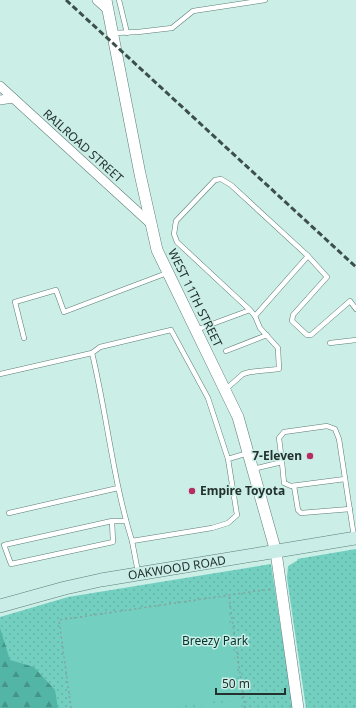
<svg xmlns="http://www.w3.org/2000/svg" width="356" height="708" viewBox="0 0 356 708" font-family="'Noto Sans',sans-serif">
	<defs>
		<pattern id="green-dots" width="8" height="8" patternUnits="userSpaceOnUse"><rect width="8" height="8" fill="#73d0c0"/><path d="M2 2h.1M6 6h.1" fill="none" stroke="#63b3a5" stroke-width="1.8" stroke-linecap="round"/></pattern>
		<pattern id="forest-firs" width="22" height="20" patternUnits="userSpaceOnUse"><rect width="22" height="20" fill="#52b5a5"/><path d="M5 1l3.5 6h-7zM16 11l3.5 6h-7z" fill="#449487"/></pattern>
	</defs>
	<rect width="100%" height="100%" fill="#cbeee7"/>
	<g fill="url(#green-dots)">
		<path d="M356 549V708H306L287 578 288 566 298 560 297 559Z"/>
		<path d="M271 564 293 708H0V617L68 597Z"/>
	</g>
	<path fill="url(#forest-firs)" d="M0 628 10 660 34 667 55 690 58 708H0Z"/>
	<g fill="#73d0c0">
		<path d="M226 597 240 698 168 708H72L59 621Z"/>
		<path d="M241 700 242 708H185L240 700Z"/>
	</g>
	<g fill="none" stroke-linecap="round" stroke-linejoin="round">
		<defs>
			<g id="service">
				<path d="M119 0 127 33"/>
				<path d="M113 33 138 32 172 28 193 11 265 0"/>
				<path d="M308 256 327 277 293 315 292 321 307 335H311L350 301 356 309"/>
				<path d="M196 330 250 310 177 242 174 234 176 221 215 180 221 179 231 185 308 256 255 316 250 310"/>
				<path d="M24 338 15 302 56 290 64 312 167 273"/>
				<path d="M330 343 356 340"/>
				<path d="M226 351 267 335"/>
				<path d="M0 374 92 353"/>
				<path d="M226 389 243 374 250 372 279 369 278 348 260 328 255 316"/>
				<path d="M228 459 208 398 171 330 100 347 92 353C107 415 113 480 132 541L212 528 228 523 237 515 228 459 248 453"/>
				<path d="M282 462 284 483 291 486 345 479"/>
				<path d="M253 469 282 462 279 438 284 432 327 426 335 429 339 439 354 537"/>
				<path d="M294 486 298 510 301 513 350 509"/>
				<path d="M9 513 118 488"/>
				<path d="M112 521 113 542 11 564 4 545 112 521H126"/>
				<path d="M132 541 138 572"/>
			</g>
			<g id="minor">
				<path d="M97 0 108 10"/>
				<path d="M0 86 150 223"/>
				<path d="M0 100 13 98"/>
			</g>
			<path id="tertiary" d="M106 0 140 174 157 250 238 417 276 552 298 708"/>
			<path id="secondary" d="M0 606 65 588 101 580 356 538"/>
		</defs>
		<use href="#service" stroke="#5d7d76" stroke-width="5.5"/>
		<use href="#minor" stroke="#5d7d76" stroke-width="10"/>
		<use href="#tertiary" stroke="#5d7d76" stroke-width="12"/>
		<use href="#secondary" stroke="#5d7d76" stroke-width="14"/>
		<g stroke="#87a29c" stroke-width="1.5" stroke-dasharray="2 3" stroke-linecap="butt">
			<path d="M229 597 245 708"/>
			<path d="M71 708 59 620 271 589"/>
		</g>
		<use href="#service" stroke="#fff" stroke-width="4.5"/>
		<use href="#minor" stroke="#fff" stroke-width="9"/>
		<use href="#tertiary" stroke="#fff" stroke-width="11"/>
		<use href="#secondary" stroke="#caede8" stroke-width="13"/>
		<path stroke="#3d4f4b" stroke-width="3" stroke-dasharray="6 3" stroke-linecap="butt" d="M66 0 356 267"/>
	</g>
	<g fill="#b82c64" stroke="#cbeee7" stroke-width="1.5">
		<circle cx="310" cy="456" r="4"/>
		<circle cx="192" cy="491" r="4"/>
	</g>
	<g text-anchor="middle" stroke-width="3" stroke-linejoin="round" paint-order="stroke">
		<g font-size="12" fill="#24322f" stroke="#cbeee7">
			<text transform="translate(83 146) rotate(42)" y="4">RAILROAD STREET</text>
			<text transform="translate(195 298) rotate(64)" y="4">WEST 11TH STREET</text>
			<text transform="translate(177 568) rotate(-9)" y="4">OAKWOOD ROAD</text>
		</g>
		<g font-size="12" font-weight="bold" fill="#24322f" stroke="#cbeee7" text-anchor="end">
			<text x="302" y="460">7-Eleven</text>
			<text x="200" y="495" text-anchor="start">Empire Toyota</text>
		</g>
		<g font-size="12" fill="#02332d" stroke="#cbeee7">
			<text x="215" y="645">Breezy Park</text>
		</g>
	</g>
	<path d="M216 688v6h69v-6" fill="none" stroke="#24322f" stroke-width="2"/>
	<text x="222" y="688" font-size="12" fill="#24322f" stroke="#cbeee7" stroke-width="3" paint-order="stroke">50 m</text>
</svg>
